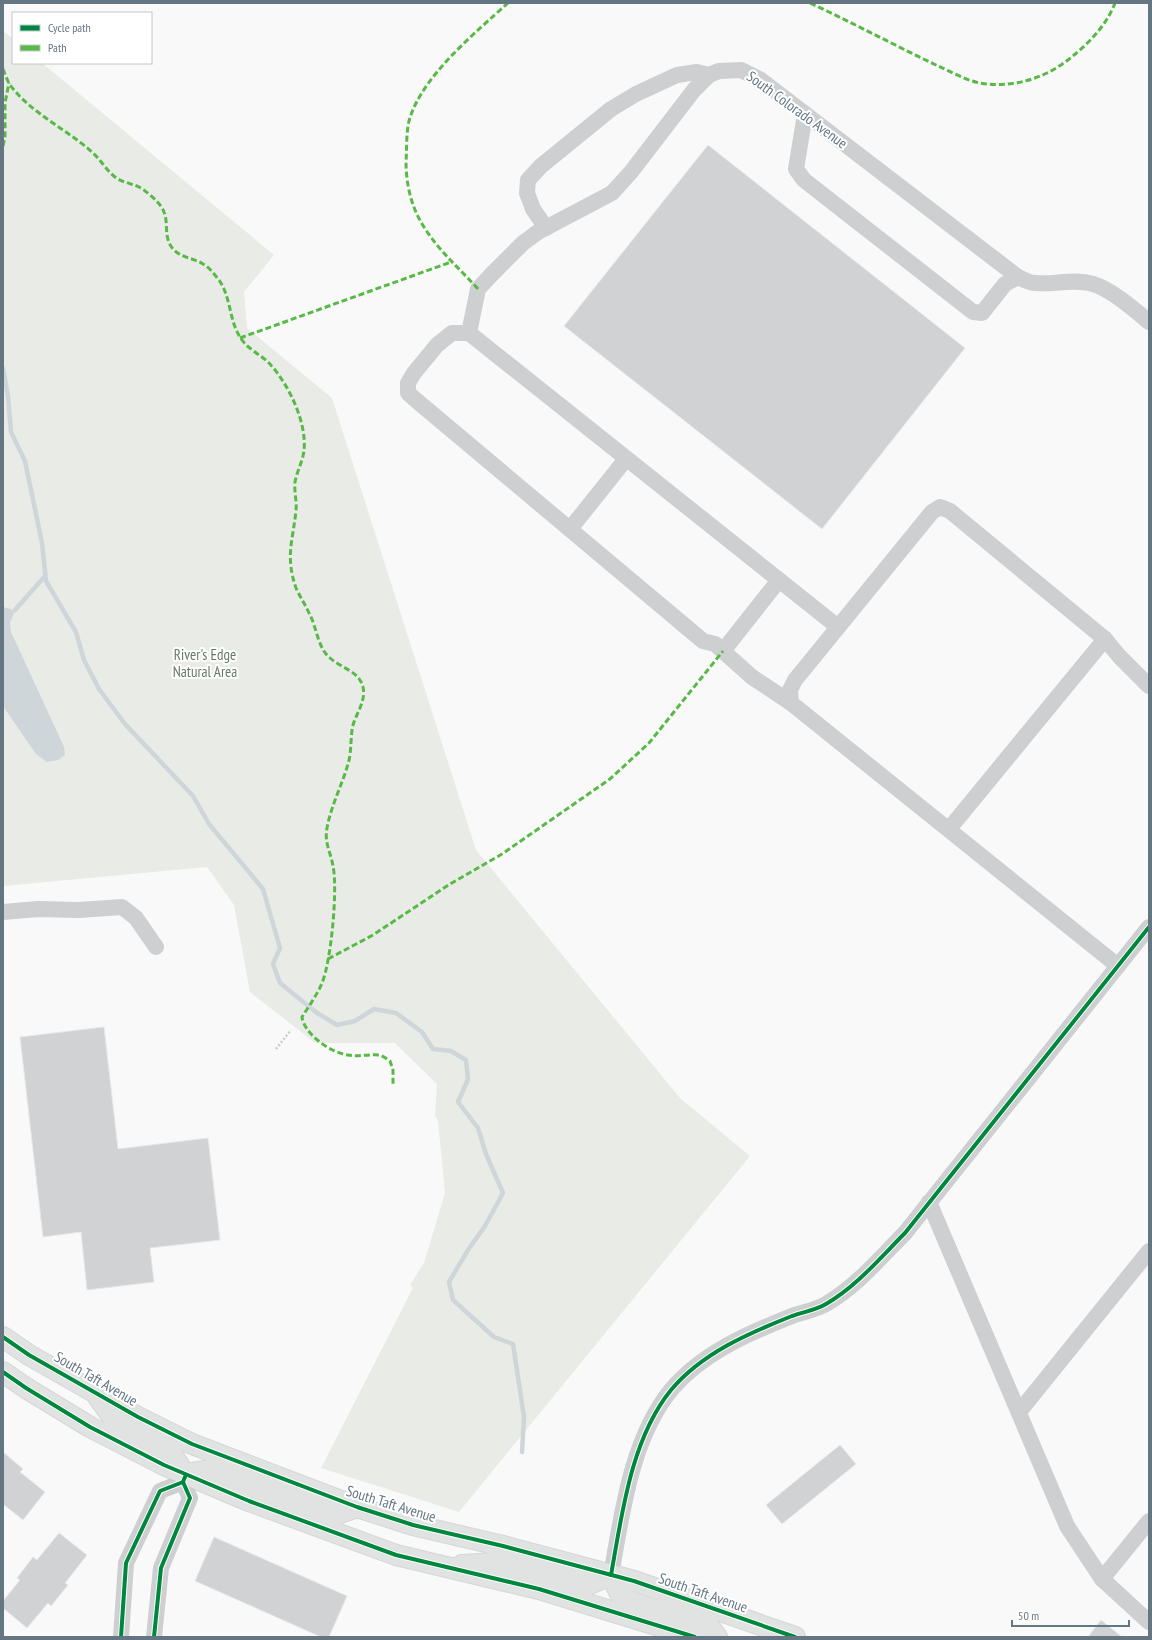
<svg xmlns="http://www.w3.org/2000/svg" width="1152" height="1640" viewBox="0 0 1152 1640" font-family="'PT Sans Narrow',sans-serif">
	<rect width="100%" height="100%" fill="#f9f9f9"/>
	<path fill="#e8ebe6" d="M3 31 13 39V63H42L274 255 244 292 247 328 332 398 476 850 680 1098 750 1156 459 1512 321 1468 413 1288 410 1285 424 1263 445 1193 438 1121 435 1115 437 1084 395 1043H315L250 992 234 905 207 867 3 886Z"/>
	<path fill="#ced6d9" d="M3 607 15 610 10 623 11 632 64 747 65 755 58 760 47 762 36 754 3 706Z"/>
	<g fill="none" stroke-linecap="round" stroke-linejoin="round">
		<g stroke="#ced6d9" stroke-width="4.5">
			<path d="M3 368 8 396 11 432 25 461 42 543 46 581 76 632 84 660 99 689 125 724 193 796 209 824 263 889 280 948 273 964 280 983 317 1013 337 1025 355 1021 374 1009 396 1013 422 1032 433 1049 451 1051 466 1060 468 1079 458 1102 478 1128 486 1154 503 1193 485 1226 468 1250 449 1282 453 1300 494 1337 513 1344 524 1417 522 1452"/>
			<path d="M15 610 45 576"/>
		</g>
	</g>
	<g fill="#d0d2d3" stroke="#e8e8e8">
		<path d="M708 145 965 348 822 529 564 326Z"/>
		<path d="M104 1027 118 1149 208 1138 220 1240 150 1248 154 1282 87 1290 81 1232 43 1237 20 1037Z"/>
		<path d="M840 1445 856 1464 782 1524 766 1505Z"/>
		<path d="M3 1452 23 1469 20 1472 45 1492 23 1520 3 1504Z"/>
		<path d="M59 1533 87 1555 65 1583 68 1585 51 1606 48 1603 27 1628 3 1608V1601L20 1580 17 1578 33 1557 37 1560Z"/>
		<path d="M214 1537 347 1596 329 1637H321L195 1581Z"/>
		<path d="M1101 1620 1122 1637H1088Z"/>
	</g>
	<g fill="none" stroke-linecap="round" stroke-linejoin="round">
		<defs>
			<g id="major">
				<path d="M3 1337 29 1355 138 1417 192 1444 357 1507 413 1525 503 1546 634 1581 795 1637"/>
				<path d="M3 1372 26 1388 90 1427 164 1465 249 1501 396 1555 539 1589 695 1637"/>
				<path d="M98 1397 114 1419 167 1447 185 1474"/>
				<path d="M185 1474 216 1469 331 1516 357 1507"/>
				<path d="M462 1565 496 1563 583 1587 611 1575"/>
				<path d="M611 1575 622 1598 643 1606 708 1625 717 1637"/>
			</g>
		</defs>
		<use href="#major" stroke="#d5d6d7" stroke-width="22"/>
		<path stroke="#cbcccd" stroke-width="2.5" stroke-dasharray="2 2" stroke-linecap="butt" d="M276 1049 291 1030"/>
		<g stroke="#cecfd0" stroke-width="16">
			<path d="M805 114 796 169 804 180 973 312 982 313 1005 284 1018 277"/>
			<path d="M546 228 533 209 527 193 528 180 541 166 611 109 636 94 677 75 697 72 709 75"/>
			<path d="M469 333 478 289 491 275 523 243 538 232 612 193 631 172 694 90 709 75 719 71 741 70 761 80 1018 277C1023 279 1029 283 1035 283 1054 285 1074 278 1093 284 1111 289 1135 310 1149 322"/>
			<path d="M570 529 626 459"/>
			<path d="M723 651 779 580"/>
			<path d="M791 703 752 677 715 644 703 641 417 401 408 393V383L414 373 437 345 452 333H469L838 627"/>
			<path d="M949 829 1105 639"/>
			<path d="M3 912 38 909 79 910 122 907 136 918 156 947"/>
			<path d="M1118 966 791 703 790 690 795 680 932 512 940 507 950 511 1105 639 1119 656 1149 686"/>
			<path d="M929 1202 1067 1526 1102 1579 1149 1622"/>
			<path d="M1019 1412 1149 1251"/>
			<path d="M611 1575C622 1514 631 1439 671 1390 702 1353 749 1333 792 1316 803 1312 816 1310 826 1304 857 1286 880 1258 905 1233L1149 927"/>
			<path d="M1102 1579 1149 1521"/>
			<path d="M121 1637 126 1563 160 1491 183 1482"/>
			<path d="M154 1637 161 1568 190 1498 183 1482 185 1474"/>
		</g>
		<use href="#major" stroke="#e1e2e2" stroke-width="20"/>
		<g stroke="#58b947" stroke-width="3" stroke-dasharray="6 3" stroke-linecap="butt">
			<path d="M810 3C853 23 894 45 936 65 952 72 970 83 987 84 1019 87 1050 76 1074 55 1091 41 1107 24 1115 3"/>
			<path d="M3 69C5 74 7 80 10 85 31 113 66 129 92 152 101 160 106 170 115 177 124 184 136 183 145 191 152 196 161 204 164 212 169 224 163 237 173 249 181 258 194 258 203 264 209 267 214 274 219 280 231 297 229 320 240 337 247 349 260 354 269 363 288 383 307 422 304 450 303 461 297 471 295 482 294 492 297 501 296 510 293 541 285 556 296 588 300 597 305 604 309 613 317 627 317 647 330 658 341 668 359 671 363 687 366 701 357 712 353 725 350 738 352 751 348 764 342 785 331 806 327 828 324 843 331 853 333 866 338 889 331 962 322 983 317 995 309 1006 302 1017 304 1034 331 1053 348 1055 358 1057 368 1054 379 1055 383 1056 387 1059 390 1061L393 1070V1086"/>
			<path d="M3 146 5 137V103L9 83"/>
			<path d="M478 289C459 268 439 251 424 227 411 207 406 184 406 161 407 148 406 134 409 121 421 77 475 33 508 3"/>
			<path d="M240 338 451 262"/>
			<path d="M328 959 373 935 450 884 502 854 610 779 649 743 723 651"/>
		</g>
		<defs>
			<g id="cycleway">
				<path d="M3 1337 29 1355 138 1417 192 1444 357 1507 413 1525 503 1546 634 1581 795 1637"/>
				<path d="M3 1372 26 1388 90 1427 164 1465 249 1501 396 1555 539 1589 695 1637"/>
				<path d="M611 1575C622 1514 631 1439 671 1390 702 1353 749 1333 792 1316 803 1312 816 1310 826 1304 857 1286 880 1258 905 1233L1149 927"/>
				<path d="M121 1637 126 1563 160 1491 183 1482"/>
				<path d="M154 1637 161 1568 190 1498 183 1482 185 1477"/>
			</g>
		</defs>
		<use href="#cycleway" stroke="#fff" stroke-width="6"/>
		<use href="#cycleway" stroke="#00873e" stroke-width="4"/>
	</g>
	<g text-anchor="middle" stroke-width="4" stroke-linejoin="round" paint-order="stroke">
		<g font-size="15" fill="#657683" stroke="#fff">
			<text transform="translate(797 110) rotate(36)" y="5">South Colorado Avenue</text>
			<text transform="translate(96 1379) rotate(30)" y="5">South Taft Avenue</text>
			<text transform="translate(391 1504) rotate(17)" y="5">South Taft Avenue</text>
			<text transform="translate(703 1593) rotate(19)" y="5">South Taft Avenue</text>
		</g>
		<g font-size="15" fill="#687a64" stroke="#fff">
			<text x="205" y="660">River's Edge<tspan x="205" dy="17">Natural Area</tspan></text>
		</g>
	</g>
	<rect width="1152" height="1640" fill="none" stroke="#657683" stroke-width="8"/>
	<rect x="12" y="12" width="140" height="52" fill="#ffffff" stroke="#c1c8cd"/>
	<rect x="20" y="25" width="20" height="6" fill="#00873e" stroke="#c1c8cd"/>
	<text x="48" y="32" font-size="12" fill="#657683">Cycle path</text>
	<rect x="20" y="45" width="20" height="6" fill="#58b947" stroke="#c1c8cd"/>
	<text x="48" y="52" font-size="12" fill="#657683">Path</text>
	<path d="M1012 1620v6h117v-6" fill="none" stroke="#657683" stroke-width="2"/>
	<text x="1018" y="1620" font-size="12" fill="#657683" stroke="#ffffff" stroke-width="3" paint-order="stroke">50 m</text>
</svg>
